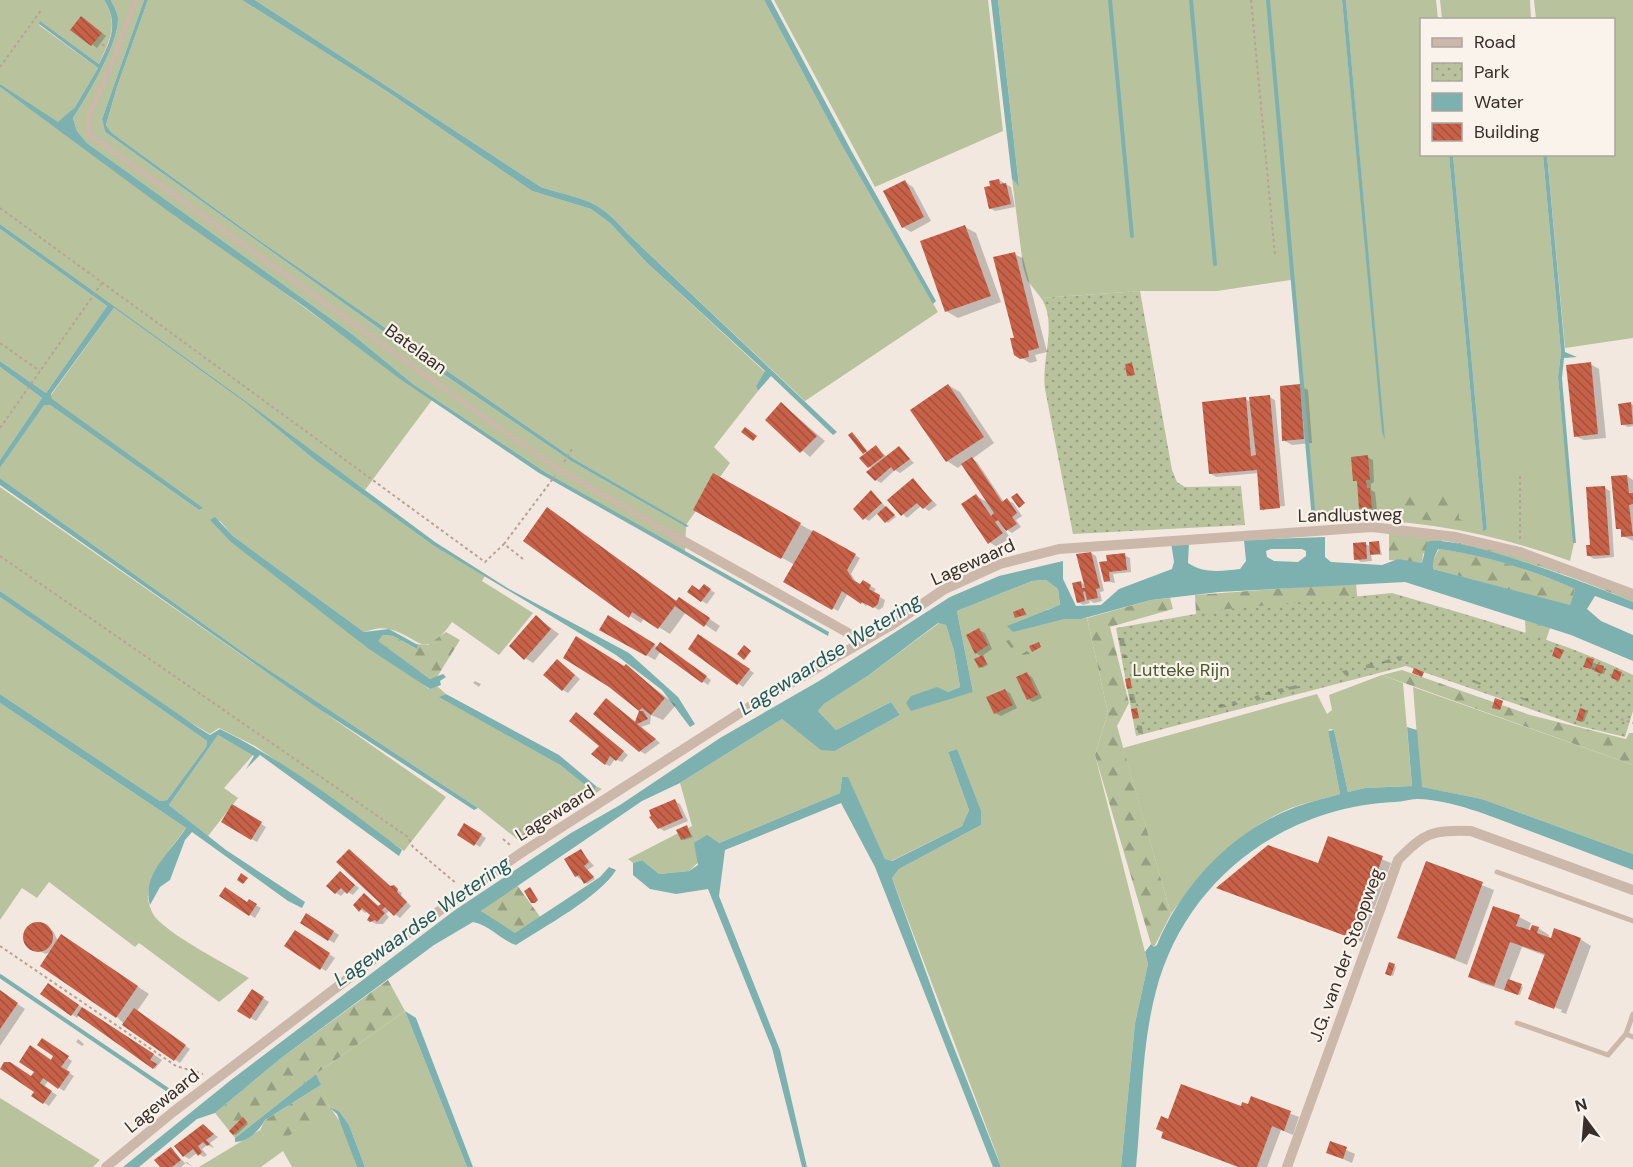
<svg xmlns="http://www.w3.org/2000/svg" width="1633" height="1167" viewBox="0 0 1633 1167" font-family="'DM Sans',sans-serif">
	<defs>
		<pattern id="forest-firs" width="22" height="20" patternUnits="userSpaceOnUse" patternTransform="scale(1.5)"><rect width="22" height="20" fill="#b8c39e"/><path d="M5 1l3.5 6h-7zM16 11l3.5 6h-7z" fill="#979f81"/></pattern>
		<pattern id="park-dots" width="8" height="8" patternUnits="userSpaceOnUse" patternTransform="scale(1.5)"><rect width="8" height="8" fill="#b8c39e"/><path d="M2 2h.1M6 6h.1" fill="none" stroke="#979f81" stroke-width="1.8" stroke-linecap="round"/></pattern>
		<pattern id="building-back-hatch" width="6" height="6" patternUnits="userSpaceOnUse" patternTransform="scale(1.5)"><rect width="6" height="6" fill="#c76249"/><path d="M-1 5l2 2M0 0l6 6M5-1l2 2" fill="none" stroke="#a3513d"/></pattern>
	</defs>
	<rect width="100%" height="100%" fill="#f3e8df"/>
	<g fill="#b8c39e">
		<path d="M0 0H104C119 25 110 39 99 64L41 22 39 25 98 68 75 107 58 123 0 84Z"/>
		<path d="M111 0H144L102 119 105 132 430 365 571 461 686 527 685 552 545 472 413 384 352 334 87 143 77 131 73 118C87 96 119 44 118 18 118 13 113 5 111 0Z"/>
		<path d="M148 0H242L388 92 532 191 591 209 610 223 647 263 765 372 756 386 758 391 714 447 730 463 686 525 574 459 256 238 112 133 106 125 117 87Z"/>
		<path d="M255 0H764L841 144 938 312 805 401 626 232C597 197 581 200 541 187Z"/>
		<path d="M774 0H988L1003 131 875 187Z"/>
		<path d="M998 0H1342L1384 437 1346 0H1436L1438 19 1422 20V154L1449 155 1483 530 1487 529 1453 155H1543L1561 353 1558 377 1574 543 1570 561C1487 531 1402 516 1314 520L1291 280 1217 291H1140L1041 298 1027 280 1023 266 1012 179 1019 185Z"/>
		<path d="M1440 0H1530L1531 19H1442Z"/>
		<path d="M1534 0H1633V338L1565 348 1547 155 1614 154V20L1536 19Z"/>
		<path d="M0 87 432 400 365 490 0 224Z"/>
		<path d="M0 229 107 306 46 393 0 361Z"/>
		<path d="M114 308 246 403 316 461 434 546 485 576 482 581 533 613 499 655 452 622C422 664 421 636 388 629 380 627 372 630 364 632L233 536 220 521 210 520 429 689 437 686 446 694 440 697 560 765 593 791 596 786 602 789 522 843 478 808 251 658 0 478V468L44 404 50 405 199 510 202 508 52 400 51 395Z"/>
		<path d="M0 367 42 398 0 460Z"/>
		<path d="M0 487 446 797 404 851 255 746 219 728 210 734 174 713 0 591Z"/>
		<path d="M1046 580 1058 589 1060 606 1046 610 1064 619 1087 618 1108 713 1095 755 1148 964 1135 1023 1121 1167H1001L995 1150 892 878 899 869 981 825 957 749 948 752 969 810 962 826 891 861 885 859 847 777H842L840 793 719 843 689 871 659 874 642 860 633 863 628 859 692 826 680 783 782 719 807 738 835 751 900 715 891 702 836 730 818 711 824 704 869 675 939 623 946 625 954 651 960 687 948 692 912 696 973 692 957 611 1032 581Z"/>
		<path d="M0 597 207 741 206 747 167 800 160 801 0 694Z"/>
		<path d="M1382 675 1403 683 1412 786 1365 788 1348 792 1334 730 1330 729 1328 731 1340 794C1324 799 1307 802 1291 808 1240 829 1203 870 1171 914L1123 748 1317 694 1327 714 1332 710 1329 695Z"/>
		<path d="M1413 687 1633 765V854L1482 799 1421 787Z"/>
		<path d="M0 703 186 828C172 848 150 869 148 895 147 901 152 913 155 917 174 938 223 962 249 978L219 1002 139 943 135 947 49 882 37 898 22 888 0 920Z"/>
		<path d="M218 735 253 755 224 788 238 798 208 836 169 805Z"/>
		<path d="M405 1011 467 1167H365L349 1125 339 1111 332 1110 343 1126 357 1167H292L283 1151 261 1167H199L260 1130 264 1136 330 1108 316 1074Z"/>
		<path d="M0 1098 100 1160 93 1167H0Z"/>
	</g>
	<g fill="url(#forest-firs)">
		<path d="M1432 491 1458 492 1459 519 1473 524 1472 532 1439 522 1397 516 1396 494Z"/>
		<path d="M1389 532 1428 536 1522 556 1633 597V602C1572 575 1507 555 1443 540L1423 554 1422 563 1389 560Z"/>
		<path d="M1439 549C1485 555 1532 570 1575 589L1570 606 1433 569 1434 558Z"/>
		<path d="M1356 583 1358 605 1197 632 1195 595Z"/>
		<path d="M1170 598 1173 609 1110 627 1129 703 1117 726 1171 914 1154 947 1151 944 1095 755 1108 713 1087 618 1151 600Z"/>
		<path d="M1525 620 1550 628 1529 692Z"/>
		<path d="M446 632 460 640 437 677 430 679 377 641 383 635 393 636 417 649 416 644 428 645Z"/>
		<path d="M1402 670 1530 715 1626 739 1629 733H1633V765L1382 675Z"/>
		<path d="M517 885 541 918 514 937 481 911Z"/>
		<path d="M388 980 405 1011 316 1074 235 1138 215 1113 280 1059Z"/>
		<path d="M321 1085 330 1108 278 1143 264 1136 260 1130 265 1120Z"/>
	</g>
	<g fill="url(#park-dots)">
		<path d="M1140 291 1172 470 1177 482 1185 487 1241 486 1245 525 1073 534 1045 389C1041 359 1058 323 1041 298Z"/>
		<path d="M1392 593C1474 617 1556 638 1633 675V711L1625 737 1579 726 1406 666 1136 736 1116 628 1218 610Z"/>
	</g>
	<g fill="#7db1b0" fill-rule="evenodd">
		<path d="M104 0H111C113 5 118 13 118 18 119 44 87 96 73 118L77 131 87 143 352 334 413 384 545 472 829 632 828 636 539 473 400 379 306 308 168 211 0 87V84L58 122 75 107 98 68 39 24 40 21 99 64C111 40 119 24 104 0Z"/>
		<path d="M144 0H148L117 87 106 125 112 133 256 238 574 459 689 526 686 527 571 461 430 365 105 132 102 119Z"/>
		<path d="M242 0H255L541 187C581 200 597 197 626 232L837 432 833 435 771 376 758 391 756 386 765 371 647 263 610 223 591 209 532 191 388 92Z"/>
		<path d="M764 0H771L852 152 936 301 933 304 841 144Z"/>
		<path d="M991 0H998L1019 186 1012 179Z"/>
		<path d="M1342 0H1346L1385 440 1382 432Z"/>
		<path d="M1449 155H1453L1487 529 1483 531Z"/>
		<path d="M1543 155H1547L1565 352 1577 357 1564 358 1562 378 1576 543H1573L1558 377 1561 353Z"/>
		<path d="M0 224 237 395 435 542 509 589 629 653 678 697 695 724 690 727 662 690 616 655 434 546 316 461 246 403 114 308 51 394 52 399 203 508 199 510 50 405H44L0 468V460L42 398 0 367V361L46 393 107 306 0 229Z"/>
		<path d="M0 478 251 658 478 808 474 810 316 707 0 485Z"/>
		<path d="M215 517 233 536 364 632 389 629 418 645 417 649 393 636 383 635 378 641 430 679 443 674 446 677 440 681 441 685 430 689 369 649 231 542 210 520Z"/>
		<path d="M1325 537V557L1331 562 1382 565 1398 559 1422 563 1427 542C1453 532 1601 588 1633 602V610L1595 596 1587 609 1601 621 1633 635V661L1571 635 1405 582 1219 592 1151 600 1081 619H1064L1013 632 1007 626 1060 605 1058 589 1046 580 1032 581 957 611 973 692 911 711 906 703 911 696 937 687 948 692 960 687 954 651 946 625 938 623 869 675 824 704 818 711 836 730 891 702 900 715 835 751 821 750 782 719 680 783 642 801 481 911 515 933 600 877 609 867 616 870C601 896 542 928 516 945 499 939 491 926 473 922L434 945 280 1059 215 1113 197 1119 139 1167H123L231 1080 455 910 571 833 620 805 720 738 819 681 950 597 999 576 1063 561V579L1076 606 1101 605 1119 589 1172 569 1174 562 1171 542H1189L1188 563C1204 574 1221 571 1240 569L1246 561 1244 540ZM1271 549H1302L1306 551V556L1298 562 1274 561 1267 557 1266 551ZM1438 549C1484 555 1532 570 1575 589L1570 605 1433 569 1434 558Z"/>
		<path d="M0 591 197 727 210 735 220 729C285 761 344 806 402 850L399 856 260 755 246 769 254 756 218 735 169 805 226 850 305 902 302 908 288 901 192 832 185 840 170 880 160 887 150 905C141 874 171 852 186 828L0 703V694L160 801 167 800 206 747 207 741 0 597Z"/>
		<path d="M446 694 559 755 596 786 594 792 560 765 439 697Z"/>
		<path d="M1407 727 1417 730 1422 787 1482 799 1633 854V870C1596 856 1559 842 1522 828 1490 816 1453 800 1417 799 1410 799 1402 802 1395 802 1283 807 1185 880 1156 991 1141 1047 1142 1109 1136 1167H1121L1135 1023 1148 964 1145 952 1151 944 1154 947 1157 945C1181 886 1232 832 1291 809 1307 802 1324 799 1340 794L1328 731 1334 730 1348 792 1365 788 1412 786Z"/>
		<path d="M957 749 981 811V825L899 869 892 878 945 1025 1001 1167H993L875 867 841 803 725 850 719 896 780 1050 807 1167H802L772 1048 708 889 676 894 650 889 633 875V863L642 860 659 874 689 871 698 865 694 843 707 835 719 843 840 793 842 777H848L885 859 892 861 962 826 969 810 948 752Z"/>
		<path d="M405 1011 416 1018 473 1167H467Z"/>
		<path d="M316 1074 321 1085 265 1120C259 1131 248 1142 235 1142V1138Z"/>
		<path d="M330 1108 339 1111 349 1125 365 1167H357L337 1114Z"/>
	</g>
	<g fill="#0003">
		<path d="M87 21 106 36 97 48 73 30Z"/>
		<path d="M999 180 1011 187 1015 207 995 211 990 208 992 187Z"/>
		<path d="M905 182 913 187 931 221 911 232 903 227Z"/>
		<path d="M965 227 976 233 1001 302 958 318 946 311Z"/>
		<path d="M1014 254 1023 258 1047 352 1035 355 1037 361 1030 363 1015 354Z"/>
		<path d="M1590 364 1599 369 1606 438 1584 440 1575 436Z"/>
		<path d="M948 385 960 392 994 443 972 459 977 462 1004 502 1007 500 1013 503 1022 516 1016 520 1021 527 1012 533 1003 527 1010 538 997 547 989 542 976 496 989 503 963 464 958 468 947 461Z"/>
		<path d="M1299 386 1308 390 1312 443 1292 445 1283 440Z"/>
		<path d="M1269 397 1275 400 1285 506 1264 508V511L1261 509 1259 473 1216 477 1210 473 1245 399 1251 402Z"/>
		<path d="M782 404 825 441 810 457 767 420Z"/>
		<path d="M1631 404 1633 405V426L1628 427 1622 424Z"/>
		<path d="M854 435 868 453 876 447 887 457 899 448 914 463 900 473 895 470 881 483 876 480 872 469 862 458 867 454Z"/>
		<path d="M1367 457 1373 460 1374 482 1371 484V490L1375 492 1377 510 1366 511 1361 508 1359 483 1354 480Z"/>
		<path d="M714 476 860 558 851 574 858 585 861 586 863 582 876 589 873 593 885 600 883 607 879 610 868 604 866 606 848 593 838 611 785 582 795 565 695 509Z"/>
		<path d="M1627 476 1633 480V541L1623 536 1622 531 1617 528Z"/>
		<path d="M913 480 937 505 929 511 921 506 907 518 889 500Z"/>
		<path d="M1605 488 1610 491 1614 557 1594 559 1589 556Z"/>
		<path d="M871 492 896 517 888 523 878 513 869 521 864 518Z"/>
		<path d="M548 509 678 602 680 599 720 626 716 632 686 612 670 634 644 618 641 623 630 616Z"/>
		<path d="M1379 543 1382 555 1371 554 1372 561 1361 562 1356 559 1366 544 1371 547Z"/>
		<path d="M1091 553 1096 556 1104 591 1100 592 1102 601 1094 603 1089 600 1090 603 1083 605 1078 602 1081 582 1085 585Z"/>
		<path d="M1124 555 1130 558 1131 572 1113 574 1115 583 1105 581 1108 562Z"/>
		<path d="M709 589 715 593 707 604 702 601Z"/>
		<path d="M1023 609 1027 615 1017 617 1015 613Z"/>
		<path d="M536 617 559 634 533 663 525 658Z"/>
		<path d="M609 617 658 647H666L711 680 708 685 661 651 655 660 601 629Z"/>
		<path d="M979 630 985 633 992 649 982 656 988 665 982 668 980 667 982 657 976 653 968 636Z"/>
		<path d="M1119 638H1124L1125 646H1120Z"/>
		<path d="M704 639 754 673 743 687 690 649Z"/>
		<path d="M1009 640 1014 647 1011 648 1006 641Z"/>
		<path d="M1027 651 1030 654 1022 655V654Z"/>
		<path d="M1122 654 1127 655 1128 658H1122Z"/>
		<path d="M1399 656 1402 660 1399 661 1396 657Z"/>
		<path d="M1389 659 1392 663H1382V662Z"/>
		<path d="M1587 659 1606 669 1604 674 1587 667Z"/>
		<path d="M1372 663 1375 668H1366V665Z"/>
		<path d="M562 664 580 679 568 693 563 690Z"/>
		<path d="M626 666 676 705 663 720 651 715 650 724 641 727 660 743 645 754 640 751 607 700 637 723V716L643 712 639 710Z"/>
		<path d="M1347 670 1349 674 1345 675 1342 671Z"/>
		<path d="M1027 674 1032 677 1042 698 1033 702 1028 699Z"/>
		<path d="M1474 680 1481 683 1480 685 1473 682Z"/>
		<path d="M475 681 481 684 479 687 473 683Z"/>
		<path d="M1296 685 1299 688 1289 690 1288 687Z"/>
		<path d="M1282 688 1285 692H1278V689Z"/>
		<path d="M1004 690 1010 693 1017 708 1001 716 995 713Z"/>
		<path d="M1269 691 1272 695H1265V693Z"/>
		<path d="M1129 694H1134L1136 703H1131Z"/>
		<path d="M1258 695 1261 699 1257 701 1254 697Z"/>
		<path d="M1520 697 1528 699 1529 702 1521 699Z"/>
		<path d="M1235 701 1238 704 1234 706 1231 702Z"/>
		<path d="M1224 704 1227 707 1219 708 1218 705Z"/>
		<path d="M1581 709 1588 712 1584 722 1578 719Z"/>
		<path d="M577 714 628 755 622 762 615 759 610 766 605 764 601 746Z"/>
		<path d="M1137 725 1142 726 1143 734 1138 733Z"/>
		<path d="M674 801 680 804 688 821 664 831 654 824 651 818Z"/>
		<path d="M233 806 266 827 257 842 223 822Z"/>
		<path d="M465 825 486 838 480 847 459 834Z"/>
		<path d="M686 827 693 837 684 840 682 839Z"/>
		<path d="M1329 838 1391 863 1362 942 1218 888 1319 865Z"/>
		<path d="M350 851 392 887 402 893 401 896 411 906 400 918 390 910 386 914 389 917 383 924H376L371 921V915L368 911 365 913 355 905 364 895 380 907 384 904Z"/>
		<path d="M581 851 594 866 587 870 595 879 587 884 576 876Z"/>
		<path d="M1427 863 1494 890 1467 965 1399 937Z"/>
		<path d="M340 873 359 888 353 895 346 891 341 896 336 893Z"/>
		<path d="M221 896 248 904 249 901 261 908 255 918Z"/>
		<path d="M307 915 339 935 334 943 302 923Z"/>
		<path d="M1519 917 1531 923 1528 931 1538 928 1549 935 1548 939H1580L1591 946 1566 1014 1561 1012 1562 1010 1540 1002V1005L1530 999 1546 956 1522 947 1509 981 1523 987 1520 995 1481 983 1469 976Z"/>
		<path d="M36 924 53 931 58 941 73 943 149 994 137 1011 190 1049 180 1063 124 1024 52 951 46 954 31 948 25 939 28 928Z"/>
		<path d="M295 932 335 958 326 971 286 946Z"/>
		<path d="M1390 964 1396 967 1393 976 1387 973Z"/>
		<path d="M53 988 162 1060 155 1069 79 1015 77 1018 42 994Z"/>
		<path d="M252 991 269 1002 256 1021 239 1011Z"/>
		<path d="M0 992 25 1009 0 1046Z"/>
		<path d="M78 1039 84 1044 82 1046 76 1042Z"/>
		<path d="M47 1043 72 1061 66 1071 74 1076 64 1091 48 1081 44 1087 57 1095 49 1106 33 1096 36 1092 32 1078 55 1056Z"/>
		<path d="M1251 1098 1299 1117 1293 1135 1281 1130 1267 1167H1237L1163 1138 1169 1121 1242 1108 1249 1106Z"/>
		<path d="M245 1120 248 1124 236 1135 234 1134Z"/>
		<path d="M203 1126 218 1137 210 1143 214 1148 207 1145 202 1149 207 1155 204 1157 197 1153 189 1159 184 1156Z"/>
		<path d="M1331 1143 1355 1154 1352 1163 1327 1152Z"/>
		<path d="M171 1149 185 1163 187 1162 193 1167 186 1163 181 1167H162Z"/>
	</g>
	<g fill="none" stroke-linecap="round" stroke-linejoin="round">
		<g stroke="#7db1b0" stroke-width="4">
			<path d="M1110 0 1132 236"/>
			<path d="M1191 0 1215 264"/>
			<path d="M1268 0 1314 520"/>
			<path d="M0 976 168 1090"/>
		</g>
	</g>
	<g fill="url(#building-back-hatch)">
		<path d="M81 16 102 33 91 46 70 30Z"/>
		<path d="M999 179 1000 184 1006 183 1011 204 989 209 984 187 990 186 989 181Z"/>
		<path d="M905 180 924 217 902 228 883 191Z"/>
		<path d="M965 225 991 296 945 312 920 241Z"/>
		<path d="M1015 252 1039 348 1028 351 1029 357 1020 359 1014 355 1010 338H1014L993 257Z"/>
		<path d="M1591 362 1598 434 1574 437 1566 365Z"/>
		<path d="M1132 363 1135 375 1127 376 1125 364Z"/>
		<path d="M948 384 984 437 946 462 910 410Z"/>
		<path d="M1300 384 1304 439 1282 441 1280 386Z"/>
		<path d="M1270 395 1280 508 1260 510 1257 470 1209 474 1202 402 1246 397 1251 456 1256 455 1249 397Z"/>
		<path d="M781 402 817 436 800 453 765 420Z"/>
		<path d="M1631 402 1633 424 1621 425 1618 404Z"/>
		<path d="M745 427 757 436 753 441 741 432Z"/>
		<path d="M852 432 867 451 863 454 848 435Z"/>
		<path d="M876 445 884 456 868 468 859 458Z"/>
		<path d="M899 446 910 459 894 471 891 467 875 481 866 472Z"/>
		<path d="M1368 455 1370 480H1366L1367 488H1370L1372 508 1359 509 1357 481H1353L1351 457Z"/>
		<path d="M972 457 1002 502 1007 498 1017 513 1012 517 1017 524 1006 531 998 520 995 522 1003 533 988 544 961 504 976 494 991 516 994 513 961 464Z"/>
		<path d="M713 473 801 523 781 559 693 510Z"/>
		<path d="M1627 475 1629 493H1633V504L1629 505 1633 536 1621 537V529H1616L1611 476Z"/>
		<path d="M913 478 932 501 923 509 917 503 901 516 887 500Z"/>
		<path d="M1605 486 1610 555 1587 556 1586 545H1590L1586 487Z"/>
		<path d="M871 490 882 503 863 520 853 509Z"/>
		<path d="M1017 493 1025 503 1019 508 1011 497Z"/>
		<path d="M886 506 895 515 885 523 877 514Z"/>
		<path d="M547 507 676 601 679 597 710 618 704 627 675 606 658 629 632 612 629 618 523 541Z"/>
		<path d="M813 530 856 554 847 570 853 580 860 584 863 580 871 585 869 589 880 595 878 604 873 608 862 602 861 604 842 591 832 610 783 582Z"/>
		<path d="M1379 541 1380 554 1370 555 1369 542Z"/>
		<path d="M1366 542 1367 559 1354 560 1353 543Z"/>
		<path d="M1091 552 1100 588 1096 589 1098 598 1087 600 1085 591 1083 592 1085 601 1077 603 1072 583 1081 581 1082 588H1085L1076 554Z"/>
		<path d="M1125 553 1127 570 1109 572 1110 581 1104 582 1099 562 1107 561 1106 555Z"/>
		<path d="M704 584 711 589 701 602 687 592 692 585 699 590Z"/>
		<path d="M1023 608 1026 614 1015 618 1013 612Z"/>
		<path d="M536 615 551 629 524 660 509 646Z"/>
		<path d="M608 615 655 644 646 656 599 630Z"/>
		<path d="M979 628 988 645 975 654 966 635Z"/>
		<path d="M698 634 750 669 737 685 688 649Z"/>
		<path d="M576 636 624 666 626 664 665 698 651 715 642 708 639 711H643L648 719 637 724 656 739 639 752 593 714 606 698 635 722 639 711 609 687 563 658Z"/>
		<path d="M660 642 707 676 702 683 655 649Z"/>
		<path d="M1039 642 1041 647 1032 652 1029 646Z"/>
		<path d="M744 645 751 651 744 660 737 654Z"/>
		<path d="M1555 647 1564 650 1560 659 1552 656Z"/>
		<path d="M983 655 987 664 979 668 974 659Z"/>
		<path d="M1587 657 1594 659 1591 669 1583 667Z"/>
		<path d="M557 659 575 675 562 691 543 675Z"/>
		<path d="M1597 664 1604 666 1602 674 1594 671Z"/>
		<path d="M1414 668 1424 672 1422 677 1412 673Z"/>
		<path d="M1614 669 1622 672 1619 681 1611 678Z"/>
		<path d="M1027 672 1038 695 1027 700 1016 677Z"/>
		<path d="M1130 678 1132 688 1127 689 1125 679Z"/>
		<path d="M1005 689 1013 705 994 714 986 697Z"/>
		<path d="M1495 698 1503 701 1500 710 1492 708Z"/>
		<path d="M1137 708 1139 718 1133 719 1131 709Z"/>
		<path d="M1580 708 1586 710 1582 722 1576 720Z"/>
		<path d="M576 712 624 751 616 761 610 756 605 765 591 754 599 746 569 721Z"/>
		<path d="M675 799 683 818 658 829 649 817 651 816 649 810Z"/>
		<path d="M232 804 262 822 251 840 221 822Z"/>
		<path d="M464 823 482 834 474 846 457 835Z"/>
		<path d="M687 825 691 836 681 840 676 830Z"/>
		<path d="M1328 836 1383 856 1354 939 1216 888 1268 845 1318 863Z"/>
		<path d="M349 849 390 886 394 885 398 889 397 892 407 902 394 916 385 907 382 910 385 913 377 922 375 920 370 922 367 920 370 915 362 908 359 912 353 905 364 893 378 906 381 904 336 862Z"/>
		<path d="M581 849 589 862 584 866 594 877 584 884 579 875 575 877 564 859Z"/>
		<path d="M1426 861 1483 882 1455 959 1397 938Z"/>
		<path d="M340 871 355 885 347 894 341 888 335 894 326 886Z"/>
		<path d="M241 873 248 878 243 884 237 880Z"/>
		<path d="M225 887 247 902 249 899 257 904 249 916 219 896Z"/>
		<path d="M530 887 538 900 535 903H531L524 891Z"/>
		<path d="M1493 906 1520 915 1516 926 1530 930 1532 925 1539 927 1537 933 1551 938 1554 928 1581 938 1554 1009 1528 999 1545 954 1510 942 1494 986 1468 977Z"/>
		<path d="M306 913 334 931 328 941 300 923Z"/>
		<circle cx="38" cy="937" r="15"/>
		<path d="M295 930 330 953 320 970 284 946Z"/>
		<path d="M61 934 138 986 116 1018 40 966Z"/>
		<path d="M1389 962 1395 964 1391 976 1385 974Z"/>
		<path d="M1508 979 1522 984 1518 995 1504 990Z"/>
		<path d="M48 983 79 1005 71 1016 40 994Z"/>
		<path d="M252 989 264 997 250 1019 237 1011Z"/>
		<path d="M0 990 18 1003 0 1029Z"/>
		<path d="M82 1007 154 1054 150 1060 157 1064 153 1069 77 1015Z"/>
		<path d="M134 1008 186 1045 174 1061 122 1025Z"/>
		<path d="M42 1038 69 1056 61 1067 70 1072 58 1089 43 1078 40 1083 52 1091 43 1104 31 1096 34 1092 0 1069 4 1062H10L31 1076 34 1072 19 1062 30 1045 51 1060 53 1056 37 1045Z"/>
		<path d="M1181 1084 1241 1106 1242 1102 1248 1104 1251 1096 1291 1111 1284 1131 1272 1126 1257 1167H1239L1161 1138 1163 1132 1156 1129 1161 1116 1168 1119Z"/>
		<path d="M243 1117 247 1122 233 1135 229 1131Z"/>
		<path d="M203 1124 214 1134 206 1140 210 1144 207 1146 203 1142 198 1146 202 1152 198 1156 193 1149 183 1157 174 1146Z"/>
		<path d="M1330 1141 1347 1147 1343 1159 1326 1153Z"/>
		<path d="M171 1147 181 1160 172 1167H160L154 1160Z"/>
	</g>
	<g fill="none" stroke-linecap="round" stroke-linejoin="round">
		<g stroke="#b8a294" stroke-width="2" stroke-dasharray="3 3" stroke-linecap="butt">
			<path d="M1251 0 1275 255"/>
			<path d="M102 44 109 49"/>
			<path d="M0 67 42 9"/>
			<path d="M0 208 485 562 504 544"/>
			<path d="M0 343 40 371"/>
			<path d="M0 428 102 283"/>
			<path d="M564 462 572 449"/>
			<path d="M1520 539V476"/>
			<path d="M0 556 408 837 413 847 457 884"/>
			<path d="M523 559 504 544 555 476"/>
			<path d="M1621 719 1633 723"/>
			<path d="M519 829 526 836"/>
			<path d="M503 839 510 845"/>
			<path d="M0 946 176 1066 203 1074"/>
		</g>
		<g stroke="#ccb8aa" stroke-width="5">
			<path d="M135 0 116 54 89 115V134L499 428 560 470 671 534"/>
			<path d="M1497 872 1633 921"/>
			<path d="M1633 1014 1626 1034 1633 1037"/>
			<path d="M1517 1023 1608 1055 1626 1034"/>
		</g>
		<g stroke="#ccb8aa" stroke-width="10">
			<path d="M671 534 850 634 860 643"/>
			<path d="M106 1167 173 1112 408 933 521 853 751 706 890 626 943 590 1000 564 1059 549 1372 527 1456 537 1520 552 1633 594"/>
			<path d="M1287 1167 1398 860C1425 832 1432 830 1471 831L1633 890"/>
		</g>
	</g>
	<g text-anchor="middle" stroke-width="4.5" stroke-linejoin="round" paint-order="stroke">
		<g font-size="18" fill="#392e2a" stroke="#faf3eb">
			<text transform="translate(416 349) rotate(36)" y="6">Batelaan</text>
			<text transform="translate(1350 515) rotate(-1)" y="6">Landlustweg</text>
			<text transform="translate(973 562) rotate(-24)" y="6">Lagewaard</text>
			<text transform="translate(555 813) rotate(-32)" y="6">Lagewaard</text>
			<text transform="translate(1346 955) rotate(-70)" y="6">J.G. van der Stoopweg</text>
			<text transform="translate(162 1101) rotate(-39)" y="6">Lagewaard</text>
		</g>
		<g font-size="18" fill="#4a582d" stroke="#faf3eb">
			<text x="1181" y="676">Lutteke Rijn</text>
		</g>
		<g font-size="20" font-style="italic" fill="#1e5a5b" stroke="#faf3eb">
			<text transform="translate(830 654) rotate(-32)" y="7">Lagewaardse Wetering</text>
			<text transform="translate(422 921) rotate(-35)" y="7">Lagewaardse Wetering</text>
		</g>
	</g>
	<rect x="1420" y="18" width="195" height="138" fill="#faf3eb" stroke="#ada49e" stroke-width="1.5"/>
	<rect x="1432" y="38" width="30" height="9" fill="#ccb8aa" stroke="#ada49e" stroke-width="1.5"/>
	<text x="1474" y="48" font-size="18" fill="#392e2a">Road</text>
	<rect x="1432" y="63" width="30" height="18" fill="url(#park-dots)" stroke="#ada49e" stroke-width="1.5"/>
	<text x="1474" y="78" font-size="18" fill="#392e2a">Park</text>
	<rect x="1432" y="93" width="30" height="18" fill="#7db1b0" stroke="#ada49e" stroke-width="1.5"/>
	<text x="1474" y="108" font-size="18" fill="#392e2a">Water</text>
	<rect x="1432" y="123" width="30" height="18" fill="url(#building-back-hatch)" stroke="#ada49e" stroke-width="1.5"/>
	<text x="1474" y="138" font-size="18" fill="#392e2a">Building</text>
	<g transform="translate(1585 1119) rotate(344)" stroke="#faf3eb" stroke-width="4.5" paint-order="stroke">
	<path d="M0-4.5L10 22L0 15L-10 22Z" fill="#392e2a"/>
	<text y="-9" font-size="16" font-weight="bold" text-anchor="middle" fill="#392e2a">N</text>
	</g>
</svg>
